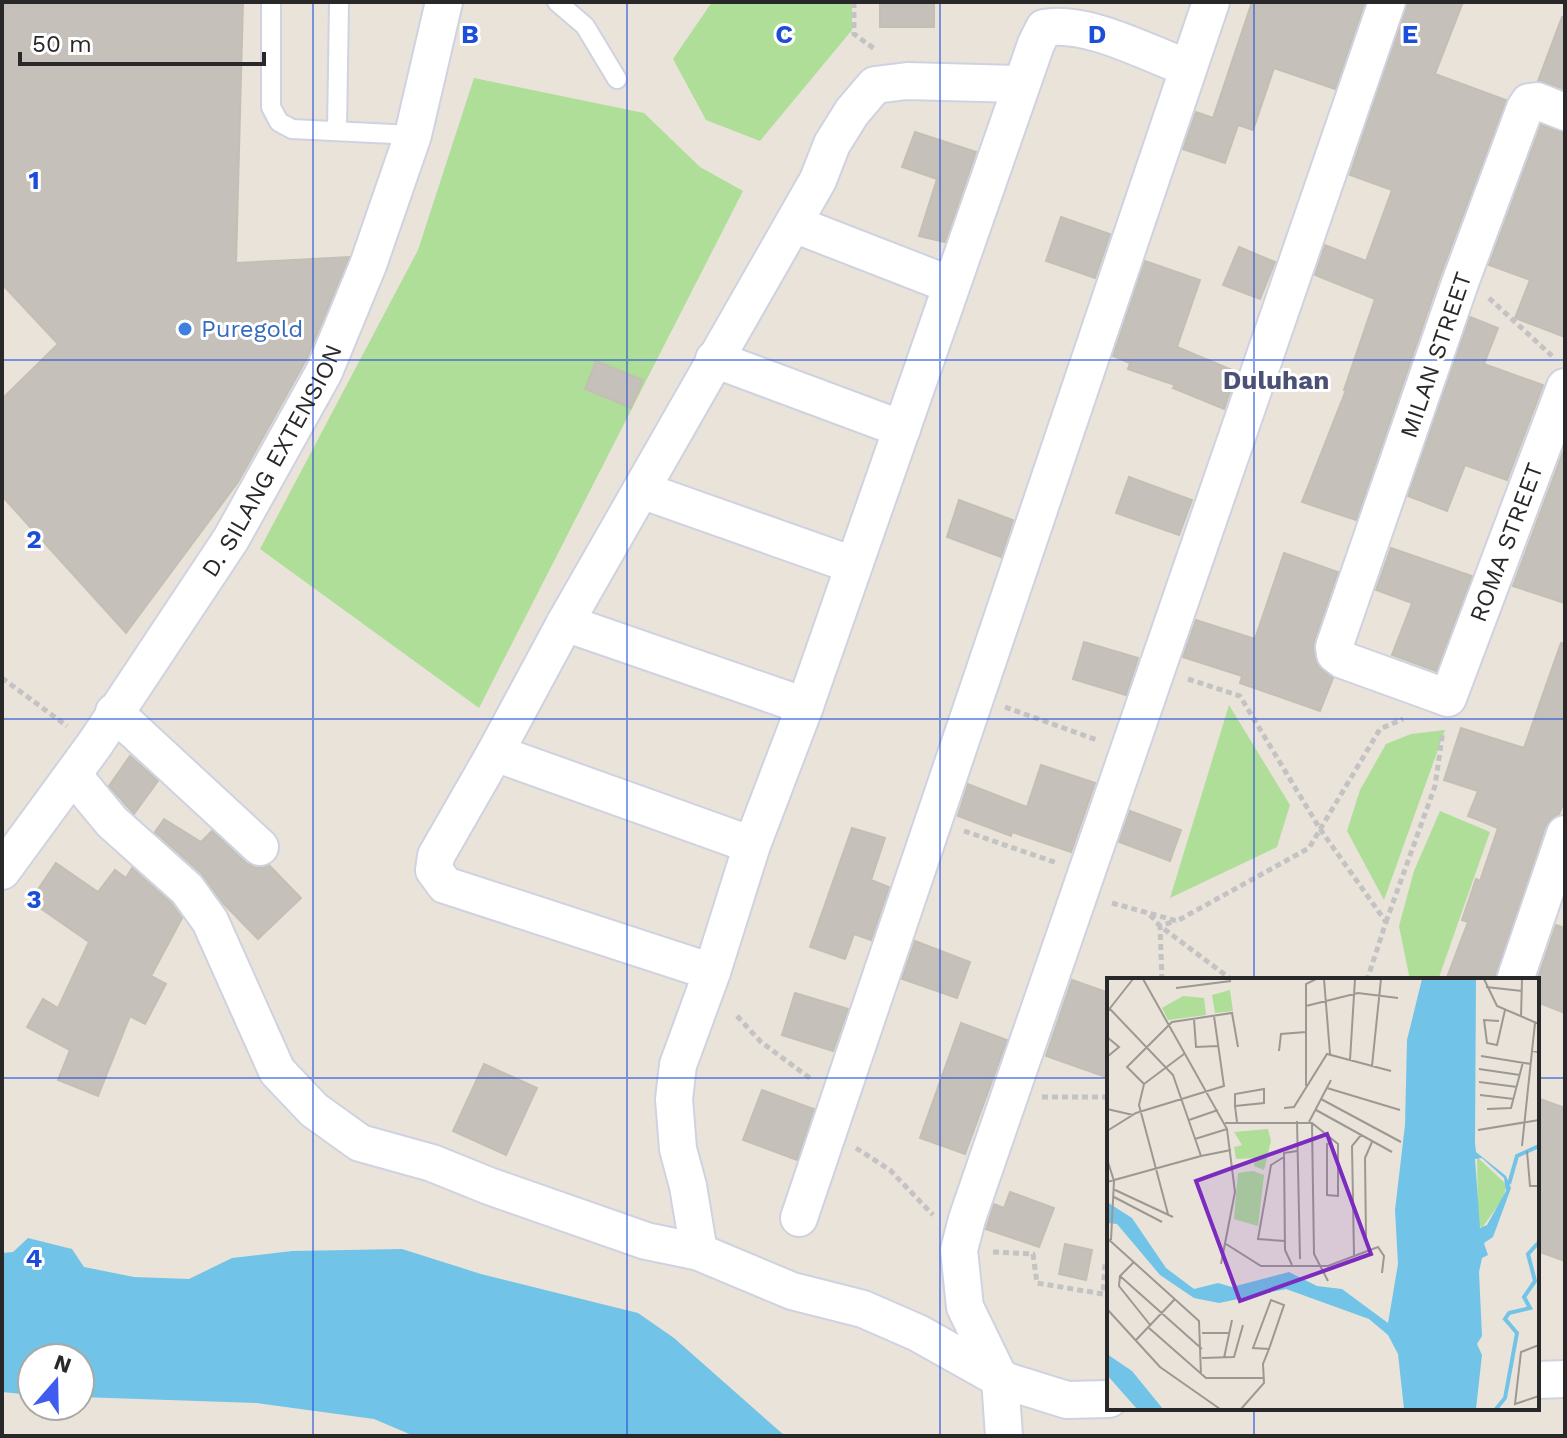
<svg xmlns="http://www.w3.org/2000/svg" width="1567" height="1438" viewBox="0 0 1567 1438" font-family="'Work Sans',sans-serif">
	<rect width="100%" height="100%" fill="#eae3da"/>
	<g fill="#aede98">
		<path d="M712 2H852V30L760 141 706 120 673 59Z"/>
		<path d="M474 78 644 113 700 167 743 191 479 708 260 549 418 250Z"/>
		<path d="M1229 705 1290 805 1277 847 1170 898Z"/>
		<path d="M1445 730 1384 900 1347 831 1360 790 1386 744 1411 734Z"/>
		<path d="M1440 811 1490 832 1438 980H1410L1399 926 1414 871Z"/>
	</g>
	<path fill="#71c4e7" d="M28 1238 72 1249 84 1267 134 1277 189 1279 232 1258 292 1251 402 1249 481 1274 638 1313 674 1338 785 1436H414L374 1419 256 1403 80 1397V1358H32V1395L2 1392V1253L13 1252Z"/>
	<g fill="#c5c0b9" stroke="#c4bfb4" stroke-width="2">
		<path d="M2 2H243L236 263 349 257 307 358 238 482 126 633 2 496V399L58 344 2 284Z"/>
		<rect x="880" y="2" width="54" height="25"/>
		<path d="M1252 2H1365L1335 89 1274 68 1253 130 1238 125 1225 163 1183 149 1196 112 1213 118Z"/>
		<path d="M1407 2H1463L1435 74 1506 100 1440 276 1356 520 1302 502 1346 390H1344L1375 299 1315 275 1325 245 1366 261 1392 190 1350 175Z"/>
		<path d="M1562 17H1565V89L1538 81Z"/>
		<path d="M1541 125 1565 133V337L1515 318 1530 280 1489 265Z"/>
		<path d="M915 132 976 152 945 242 919 236 937 179 902 167Z"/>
		<path d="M1061 217 1110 234 1095 278 1046 261Z"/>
		<path d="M1239 247 1275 262 1260 299 1223 285Z"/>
		<path d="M1145 261 1200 280 1177 347 1237 372 1224 409 1173 388 1175 385 1128 369 1130 363 1113 356Z"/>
		<path d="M1470 317 1498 328 1484 364 1543 385 1507 480 1465 465 1447 511 1408 496Z"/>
		<path d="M596 361 643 380 631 408 585 389Z"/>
		<path d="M1565 447V603L1513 586Z"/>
		<path d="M1129 477 1192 500 1179 535 1116 513Z"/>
		<path d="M959 500 1013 520 1001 557 947 537Z"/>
		<path d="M1391 548 1472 576 1436 671 1392 655 1412 603 1376 590Z"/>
		<path d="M1284 553 1338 572 1314 641 1317 664 1333 678 1320 711 1240 683 1242 676 1183 657 1196 620 1255 639Z"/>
		<path d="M1084 642 1138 658 1126 695 1073 679Z"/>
		<path d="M1561 643 1565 644V799L1559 814 1551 819 1545 827 1495 980H1446L1468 922 1462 920 1476 879 1480 881 1498 828 1468 816 1478 791 1444 780 1461 728 1524 748Z"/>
		<path d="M130 756 158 781 134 814 109 786Z"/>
		<path d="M1041 765 1095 783 1071 852 1012 832 1011 836 958 816 968 784 1027 807Z"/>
		<path d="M1130 811 1181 830 1170 861 1119 842Z"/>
		<path d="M164 819 201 842 212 831 246 863 256 868 269 865 301 898 258 939 223 903 201 873 155 832Z"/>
		<path d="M852 828 885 838 871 880 889 887 871 940 854 934 845 959 810 947Z"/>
		<path d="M56 863 98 892 115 870 126 878 132 868 171 903 182 918 151 976 166 984 145 1024 130 1016 98 1096 58 1080 70 1050 27 1027 43 999 58 1008 89 942 30 901Z"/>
		<path d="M1556 925 1565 928V1013L1537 1002V981Z"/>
		<path d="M915 941 970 962 957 998 902 979Z"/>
		<path d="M1072 980 1109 993V1078L1046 1056Z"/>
		<path d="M795 993 848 1009 833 1051 782 1035Z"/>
		<path d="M961 1023 1007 1040 965 1154 920 1138Z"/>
		<path d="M484 1064 537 1088 506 1155 453 1131Z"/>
		<path d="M762 1090 814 1109 797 1160 743 1140Z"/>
		<path d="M1537 1098 1565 1108V1261L1537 1251Z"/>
		<path d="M1010 1192 1054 1208 1039 1247 986 1229 994 1204 1004 1208Z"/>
		<path d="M1065 1244 1092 1250 1086 1280 1059 1274Z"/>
	</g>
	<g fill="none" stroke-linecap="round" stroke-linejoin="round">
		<defs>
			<g id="service">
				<path d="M271 2V107L279 122 292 129 413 135"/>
				<path d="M557 2 585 26 617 79"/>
				<path d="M337 131 339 2"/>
			</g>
			<g id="minor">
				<path id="s1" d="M1565 112 1537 101 1529 102 1525 108 1460 283 1334 647 1335 654 1343 660 1448 698 1565 387"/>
				<path d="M794 224 951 285"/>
				<path d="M714 359 902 429"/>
				<path d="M641 490 853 565"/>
				<path d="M565 623 805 706"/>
				<path d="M114 712 260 847"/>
				<path d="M495 753 752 845"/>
				<path d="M73 775 112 822 187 889 210 921 277 1071 314 1110 360 1143 432 1163 489 1186 646 1241 699 1252 792 1291 863 1309 918 1333 1000 1379 1067 1400 1109 1399"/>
				<path id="s2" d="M2 871 95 744 231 539 324 372 368 265 413 135 444 2"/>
				<path d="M712 972 445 885 434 870 436 856 495 753 565 623 818 180 832 144 852 112 875 85 907 81 1021 84"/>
				<path d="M1515 980 1565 834"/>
				<path d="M799 1218 1211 2"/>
				<path d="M699 1252 688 1186 678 1149 674 1099 678 1065 712 972 752 845 805 706 1036 44 1044 28C1087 20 1147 53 1188 68"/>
				<path d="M1537 1380 1565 1379"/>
				<path d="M1004 1436 1000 1379 965 1307 959 1250 967 1219 1387 2"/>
			</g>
		</defs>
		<use href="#service" stroke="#cfd2e0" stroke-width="22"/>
		<use href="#minor" stroke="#cfd2e0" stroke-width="40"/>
		<g stroke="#c3c3c3" stroke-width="5" stroke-dasharray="6 4" stroke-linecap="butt">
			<path d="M854 2V34L876 50"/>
			<path d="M1489 298 1552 356"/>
			<path d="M2 678 67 726"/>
			<path d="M1188 679 1240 696 1320 829 1386 922 1367 980"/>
			<path d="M1005 707 1097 740"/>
			<path d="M964 831 1057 863"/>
			<path d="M1112 903 1177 921 1309 848 1380 729 1403 719"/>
			<path d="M1150 915 1160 926 1232 980"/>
			<path d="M1386 922 1435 786 1443 731"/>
			<path d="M1162 980 1160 926 1176 921"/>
			<path d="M737 1016 761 1042 811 1079"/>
			<path d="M1042 1097H1109"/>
			<path d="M856 1148 890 1170 933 1215"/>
			<path d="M993 1252 1033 1254 1037 1283 1103 1294 1105 1263 1109 1261"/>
		</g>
		<use href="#service" stroke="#fff" stroke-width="18"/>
		<use href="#minor" stroke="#fff" stroke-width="36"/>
	</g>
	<path fill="none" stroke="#1d4ed8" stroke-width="2" stroke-opacity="0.55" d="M313 2V1436M627 2V1436M940 2V1436M1254 2V980M2 360H1565M2 719H1565M2 1078H1109M1537 1078H1565M1254 1408V1436"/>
	<circle fill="#3f7fe0" stroke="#fff" stroke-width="3" cx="185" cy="329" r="8"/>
	<g text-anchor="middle" stroke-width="6" stroke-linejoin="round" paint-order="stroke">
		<g font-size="24" fill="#366cbe" stroke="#fff" text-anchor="start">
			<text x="201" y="337">Puregold</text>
		</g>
		<g font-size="24" fill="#282828" stroke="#fff">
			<text transform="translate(1436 355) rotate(-71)" y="8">MILAN STREET</text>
			<text dy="8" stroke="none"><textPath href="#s2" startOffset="492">D. SILANG EXTENSION</textPath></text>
			<text dy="8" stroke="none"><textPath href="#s1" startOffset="912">ROMA STREET</textPath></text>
		</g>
		<g font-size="26" font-weight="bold" fill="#4b5175" stroke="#fff">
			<text x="1276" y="389">Duluhan</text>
		</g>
	</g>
	<g transform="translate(1107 978)">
		<rect width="432" height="432" fill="#eae3da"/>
		<path d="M123 12 126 33 108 35 105 17ZM76 18 97 20 99 37 61 42 55 30ZM161 151 164 163 157 192 147 188 148 180 129 181 127 169 135 167 127 154ZM370 179 399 206 397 219 375 250 371 247ZM146 193 157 197 151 248 127 241 131 195Z" fill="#aede98"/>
		<path d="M315 1H369L368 165 369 174 399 198 404 210 386 259 377 265 381 277 375 280 372 294 375 358 370 366 375 377 369 431H297L291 376 281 357 262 341 179 311 112 325 87 320 53 297 10 246 0 245V224L25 240 59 290 87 311 111 305 125 309 182 294 210 308 235 311 281 345 291 286 288 232 298 147 300 62ZM375 180 397 200 399 213 380 247 373 250 368 181ZM0 376 25 393 56 431H30L0 397Z" fill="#71c4e7" fill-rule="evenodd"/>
		<path fill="none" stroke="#71c4e7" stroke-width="4" d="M296 169 318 171 327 165 342 92 366 64M402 206 410 178 432 168M389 431 398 420 410 355 398 341 402 335 423 330 417 319 428 303 421 276 432 264"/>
		<path fill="none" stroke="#9c9893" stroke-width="2" d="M36 1 120 151 128 214 114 286M217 1 223 76M377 1 390 28 432 46M379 9 415 13M69 10 124 3M199 28 251 15 291 20M0 34 26 1M414 39 415 1M87 41 89 69 111 68M392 43 377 42 380 65 390 67 398 32M0 59 12 69 0 79M172 73 174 56 199 54M425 73 428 45M374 78 424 86M243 82 248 1M265 88 274 1M372 91 413 97M372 104 410 109M37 106 20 89 65 44 125 35 131 69M199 108V6L209 1M220 110 293 132M373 117 407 121M214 121 294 164M128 128 157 125V111L128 116V128L130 144M177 130 187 129 220 76 284 93M0 131 26 137M380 131 404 130 416 84M209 132 285 174M82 142 111 132M190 143 193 281M202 144 224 102M118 145H205L231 166V218L220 217V166L225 165M205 146 207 276 221 303M371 152 432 142M0 153 29 135 117 108 107 38M88 161 120 151M415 168 425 73 432 74M420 173 423 208H432M94 178 124 172M177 179 164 187 151 261 178 263M0 181 7 203 4 262M0 204 94 178 66 97 3 31M6 211 66 239M7 219 55 244M61 236 32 127 37 106 77 76M0 260 92 343 94 397M259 260 258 180 265 164M119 266 154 288H221L271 269 277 278 275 295M247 277 245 168 254 157M27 284 13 298 12 308 44 348M185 287 178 272 177 175 190 173M13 298 95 371M0 331 53 389 113 431M42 350 99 400H156M95 355H122M28 363 68 321M432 367 414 374 408 426 432 418M95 380 127 379 136 347M117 380 125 342M134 431 157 405 156 386 162 371 177 327 164 322 146 370 162 371"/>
		<path fill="#7b2cbf" fill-opacity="0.15" stroke="#7b2cbf" stroke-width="4" d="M220 156 264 276 133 323 89 203Z"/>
		<rect width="432" height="432" fill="none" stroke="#282828" stroke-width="4"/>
	</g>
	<g font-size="26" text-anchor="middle" font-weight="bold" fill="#1d4ed8" stroke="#fff" stroke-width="6" stroke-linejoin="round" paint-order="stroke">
		<text x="470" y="43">B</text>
		<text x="784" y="43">C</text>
		<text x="1097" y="43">D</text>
		<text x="1410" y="43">E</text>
		<text x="34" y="189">1</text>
		<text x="34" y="548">2</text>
		<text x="34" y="908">3</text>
		<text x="34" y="1267">4</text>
	</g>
	<rect width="1567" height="1438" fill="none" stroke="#282828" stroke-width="8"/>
	<g transform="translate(56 1382) rotate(20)"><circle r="38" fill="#ffffff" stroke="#a9a9a9" stroke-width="2"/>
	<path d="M0-6L14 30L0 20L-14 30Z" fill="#405cf0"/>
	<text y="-12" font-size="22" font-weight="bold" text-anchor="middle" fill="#282828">N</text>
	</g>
	<path d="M20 52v12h244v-12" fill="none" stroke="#282828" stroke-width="4"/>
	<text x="32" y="52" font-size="24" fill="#282828" stroke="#ffffff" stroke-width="6" paint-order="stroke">50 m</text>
</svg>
